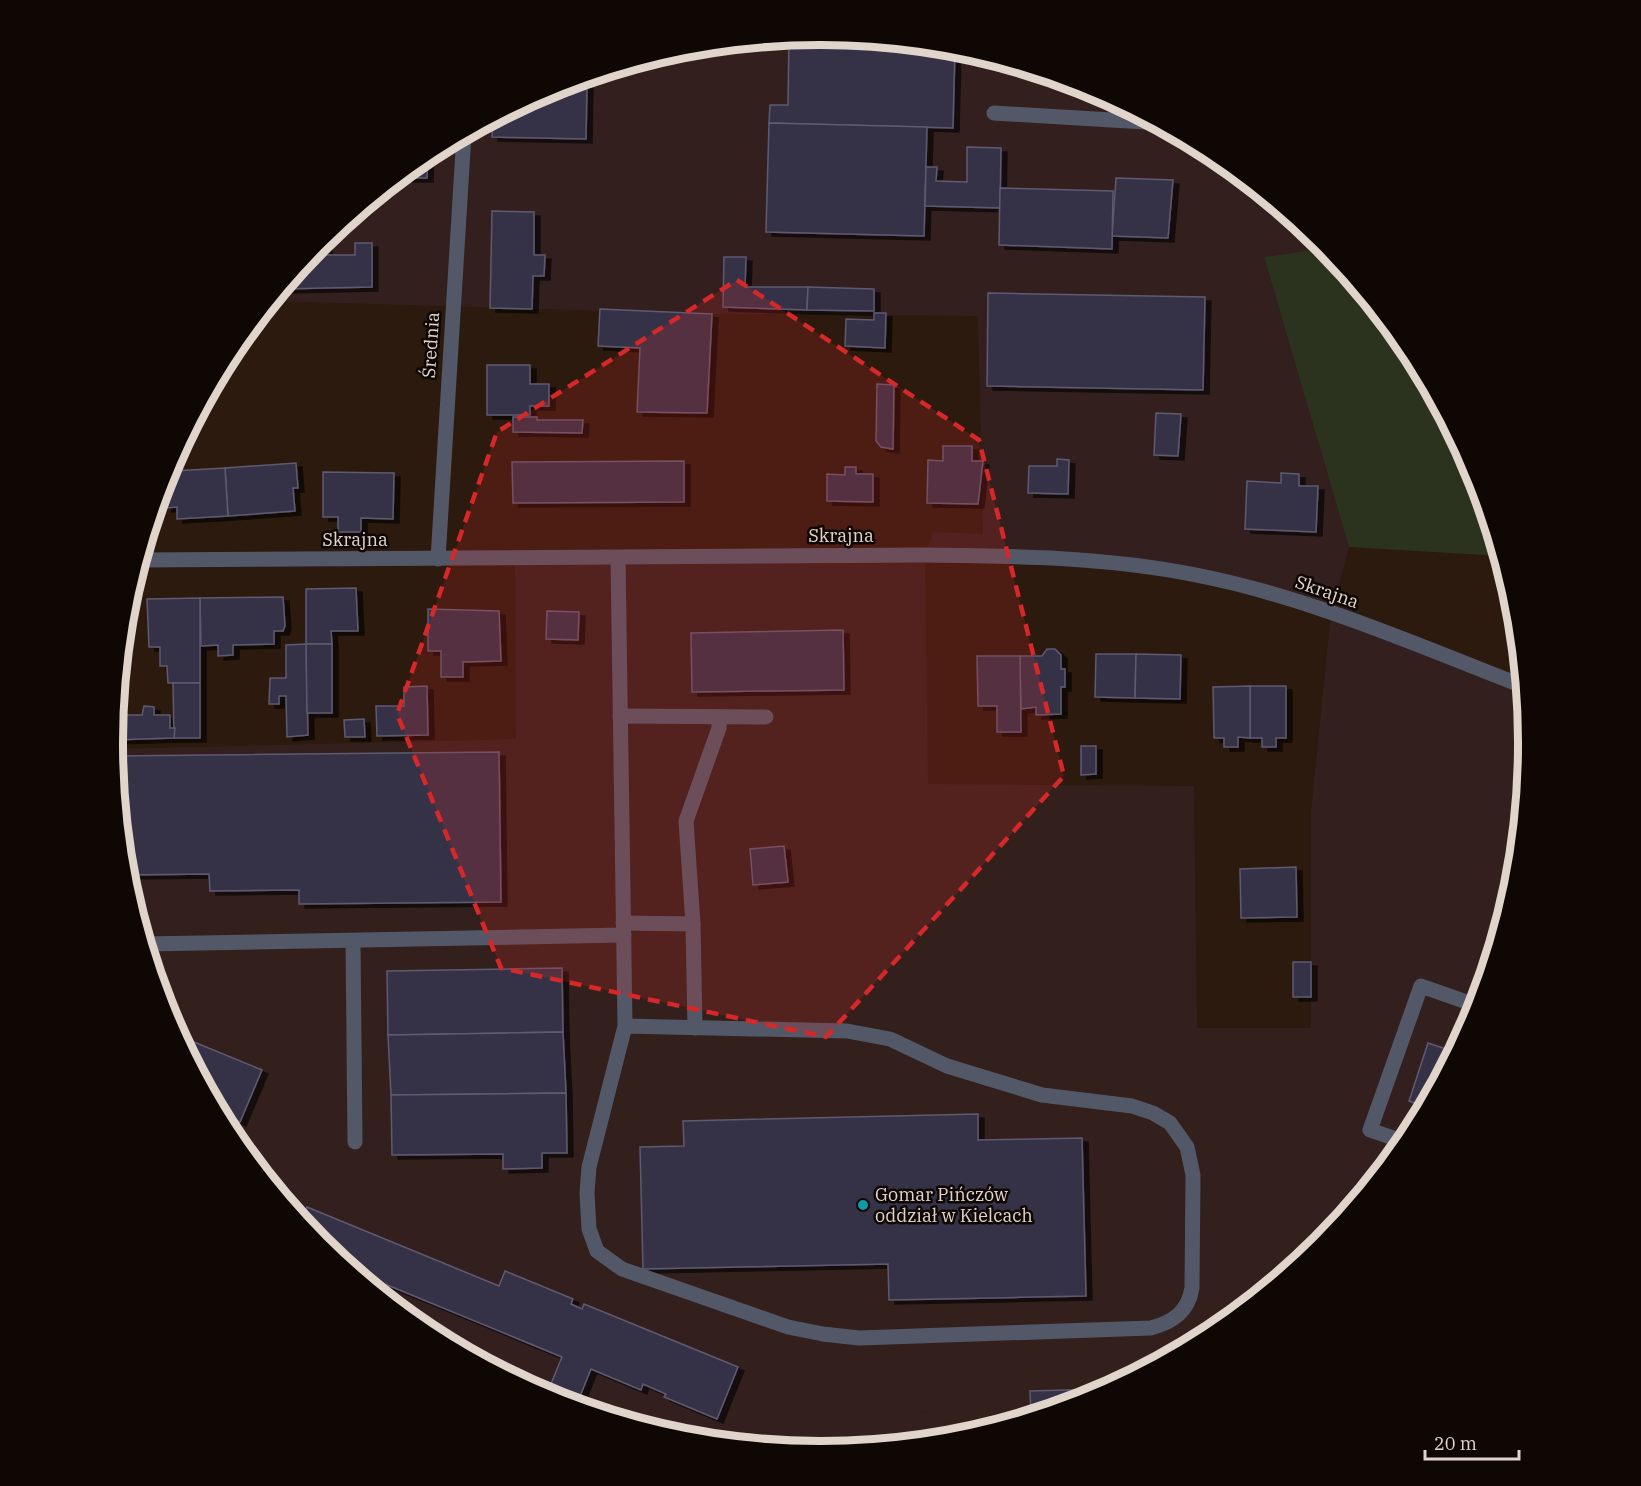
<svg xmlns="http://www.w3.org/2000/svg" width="1641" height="1486" viewBox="0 0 1641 1486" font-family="'IBM Plex Serif',serif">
	<defs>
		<filter id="shadow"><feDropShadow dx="6" dy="4" stdDeviation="0" flood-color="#0009"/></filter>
	</defs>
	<rect width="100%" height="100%" fill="#2b1a0d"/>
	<path fill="#33201c" d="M925 555 928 784 1194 786 1197 1028H1311V1253L1214 1332 1091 1398 974 1433 228 1130 166 1014 126 881 113 749 516 739 515 559Z"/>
	<g fill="#33201e">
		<path d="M821 35 959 48 1092 89 1214 154 1322 242 1331 254 1306 251 1264 257 1349 547 1331 613 1523 686 1529 743 1515 882 1475 1014 1409 1137 1321 1244 1311 1253V812L1331 613 1198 575 925 555 933 532 983 534 978 316 713 314 271 301 320 242 427 154 550 88 683 48Z"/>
		<path d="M227 1129 964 1429 960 1437 820 1451 682 1438 549 1397 427 1332 319 1244Z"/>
	</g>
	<path fill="#2b331e" d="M1306 251 1331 254 1410 350 1475 472 1501 556 1349 547 1264 257Z"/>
	<g fill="#363246" stroke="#5e5a71" stroke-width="1.5" filter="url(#shadow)">
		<path d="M821 35 955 48 953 128 769 123 770 105H788L789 38Z"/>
		<path d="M569 82 587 85 586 139 492 137 493 119 550 88Z"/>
		<path d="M769 123 927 127 924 236 766 232Z"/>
		<path d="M967 147 1001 148 1000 208 925 206 926 167H937L936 181 967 182Z"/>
		<path d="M428 153 427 178H398L427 154Z"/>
		<path d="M1116 178 1173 180 1168 238 1112 236Z"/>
		<path d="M1000 188 1113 191 1112 249 999 245Z"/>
		<path d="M492 211 534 212V255H545L544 276H533L532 309 490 308Z"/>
		<path d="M326 237V255H309L320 242Z"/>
		<path d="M355 243H372V287L281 289 309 255H355Z"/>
		<path d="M724 257H746L745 287H808L807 310 723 307Z"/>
		<path d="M808 287 874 289V311L807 310Z"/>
		<path d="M988 293 1205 297 1203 390 987 386Z"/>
		<path d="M600 309 712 314 707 413 637 412 640 348 598 346Z"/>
		<path d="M874 313H886L885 348 845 346 846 319 874 320Z"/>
		<path d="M487 365H530V384H549V406H530V415H487Z"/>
		<path d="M877 384 894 385 893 449 881 447 876 441Z"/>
		<path d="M1156 413 1181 414 1178 456 1154 455Z"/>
		<path d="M513 417H537V420H583L582 433 513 432Z"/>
		<path d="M943 446H972V461H983L978 504 927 503 928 460 943 461Z"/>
		<path d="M1057 459 1069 460 1068 494 1028 493 1029 466H1057Z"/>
		<path d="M684 461V502L513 503 512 462Z"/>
		<path d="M296 463 298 488H293L295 511 228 516 225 468Z"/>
		<path d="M845 467H856V474H873V502L827 501V474L845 475Z"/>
		<path d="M225 468 228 516 177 519V507L166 508 164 483 175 482 174 471Z"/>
		<path d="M323 472 394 473 393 519 361 518V532H338V517H323Z"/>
		<path d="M1281 473 1299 474V486H1318L1316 532 1245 529 1247 481 1281 483Z"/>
		<path d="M356 588 358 631H331L332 644H306V589Z"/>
		<path d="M283 597 285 626 283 631H274V644L233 645V655L218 656V645L201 646 200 598Z"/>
		<path d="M200 598V683H168L167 666H160V647H149L147 599Z"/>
		<path d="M428 609 499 611 501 661 463 662V677H441V651H428Z"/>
		<path d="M547 611 579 612 578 640 546 639Z"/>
		<path d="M843 630 844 690 692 692 691 633Z"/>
		<path d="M306 644 308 735 287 737 286 696H279V704H269L270 678H286V645Z"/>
		<path d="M306 644H332V713H307Z"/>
		<path d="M1047 649H1055L1061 655V669H1065V687H1061V714L1036 715V707L1021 709 1020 656H1042Z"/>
		<path d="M1096 654H1136L1135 698 1095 697Z"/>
		<path d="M1136 654 1181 655 1180 699 1135 698Z"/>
		<path d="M977 656H1020L1021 732H997V706H978Z"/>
		<path d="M173 683H200V738H174Z"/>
		<path d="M427 686 428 735 377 736 376 706H404V687Z"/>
		<path d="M1250 686H1286V738H1276V747H1262V738H1250Z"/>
		<path d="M1250 686V738L1238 737V747H1224V738H1214L1213 687Z"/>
		<path d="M144 706 154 707V715H170V728H175L174 738 112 740 115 715H142Z"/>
		<path d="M364 719 365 737H345L344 720Z"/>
		<path d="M1081 746H1096V774L1081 775Z"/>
		<path d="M499 752 501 902 299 904V890L210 891 209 874 125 875 113 756Z"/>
		<path d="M784 846 788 882 753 885 750 849Z"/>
		<path d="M1296 867 1297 917 1241 918 1240 869Z"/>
		<rect x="1293" y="962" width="18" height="35"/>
		<path d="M562 968 563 1032 388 1035 387 971Z"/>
		<path d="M563 1032 566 1093 391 1095 388 1035Z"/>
		<path d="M177 1035 262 1070 240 1122 219 1113Z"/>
		<path d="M1428 1043 1455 1052 1426 1107 1409 1101Z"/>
		<path d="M566 1093 567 1153H542V1168L503 1169V1154L392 1155 391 1095Z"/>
		<path d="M978 1114V1140L1082 1138 1086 1296 889 1300 888 1264 643 1269 640 1147 684 1146 683 1121Z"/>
		<path d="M307 1207 499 1286 505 1271 573 1299 571 1304 582 1309 584 1304 738 1367 717 1419 664 1397 666 1394 643 1384 641 1390 591 1369 576 1406 546 1396 562 1357 351 1270 319 1244 301 1221Z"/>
		<path d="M1107 1389 1091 1398 1031 1416 1030 1391Z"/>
	</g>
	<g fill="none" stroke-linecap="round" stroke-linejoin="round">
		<g stroke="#525868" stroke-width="15">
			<path d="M994 113 1145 122V117"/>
			<path d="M618 558 625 1026 589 1167 587 1193 589 1229 597 1251 622 1269 788 1327 823 1334 859 1338 1151 1328C1173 1322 1188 1312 1192 1288L1193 1175 1187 1147 1170 1123 1153 1113 1132 1106 1042 1095 947 1066 890 1039 847 1031 625 1026"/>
			<path d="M620 716 766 717"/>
			<path d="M623 923 693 924 695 1028"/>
			<path d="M693 924 686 821 719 728V717"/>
			<path d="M353 941 355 1142"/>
			<path d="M145 944 624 935"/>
			<path d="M1405 1142 1370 1130 1421 986 1478 1006"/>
		</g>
		<g stroke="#525868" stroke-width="15">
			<path d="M438 559 464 134"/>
			<path d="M139 560 925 555C1016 556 1106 557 1196 575 1309 597 1417 645 1523 686"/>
		</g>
	</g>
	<path fill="#d62828" fill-opacity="0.2" stroke="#d62828" stroke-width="4.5" stroke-dasharray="12 8" stroke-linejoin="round" d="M737 280 979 440 1064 776 826 1037 501 968 397 714 497 432Z"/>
	<circle fill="#0f9aa8" stroke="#0e0703" stroke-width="2" cx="863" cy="1205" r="6"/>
	<g text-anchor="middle" stroke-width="5" stroke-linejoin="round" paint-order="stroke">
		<g font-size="18" fill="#e0d4cb" stroke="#0e0703">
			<text transform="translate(431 345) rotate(-86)" y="6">Średnia</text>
			<text x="841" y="542">Skrajna</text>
			<text x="355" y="546">Skrajna</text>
			<text transform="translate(1327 592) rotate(19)" y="6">Skrajna</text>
		</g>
		<g font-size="18" fill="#e0d4cb" stroke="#0e0703" text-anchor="start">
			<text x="875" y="1201">Gomar Pińczów<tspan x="875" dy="21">oddział w Kielcach</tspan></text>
		</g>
	</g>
	<path d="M0 0H1641V1486H0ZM820 45H821A697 697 0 0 1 1518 742V744A697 697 0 0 1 821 1441H820A697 697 0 0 1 123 744V742A697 697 0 0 1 820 45Z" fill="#0e0703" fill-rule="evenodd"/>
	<path fill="none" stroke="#e0d4cb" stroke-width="8" d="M820 45H821A697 697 0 0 1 1518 742V744A697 697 0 0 1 821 1441H820A697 697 0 0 1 123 744V742A697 697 0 0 1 820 45Z"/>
	<path d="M1425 1450v9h94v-9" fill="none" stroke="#e0d4cb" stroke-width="3"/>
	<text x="1434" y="1450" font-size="18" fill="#e0d4cb" stroke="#0e0703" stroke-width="4.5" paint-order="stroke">20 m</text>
</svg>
